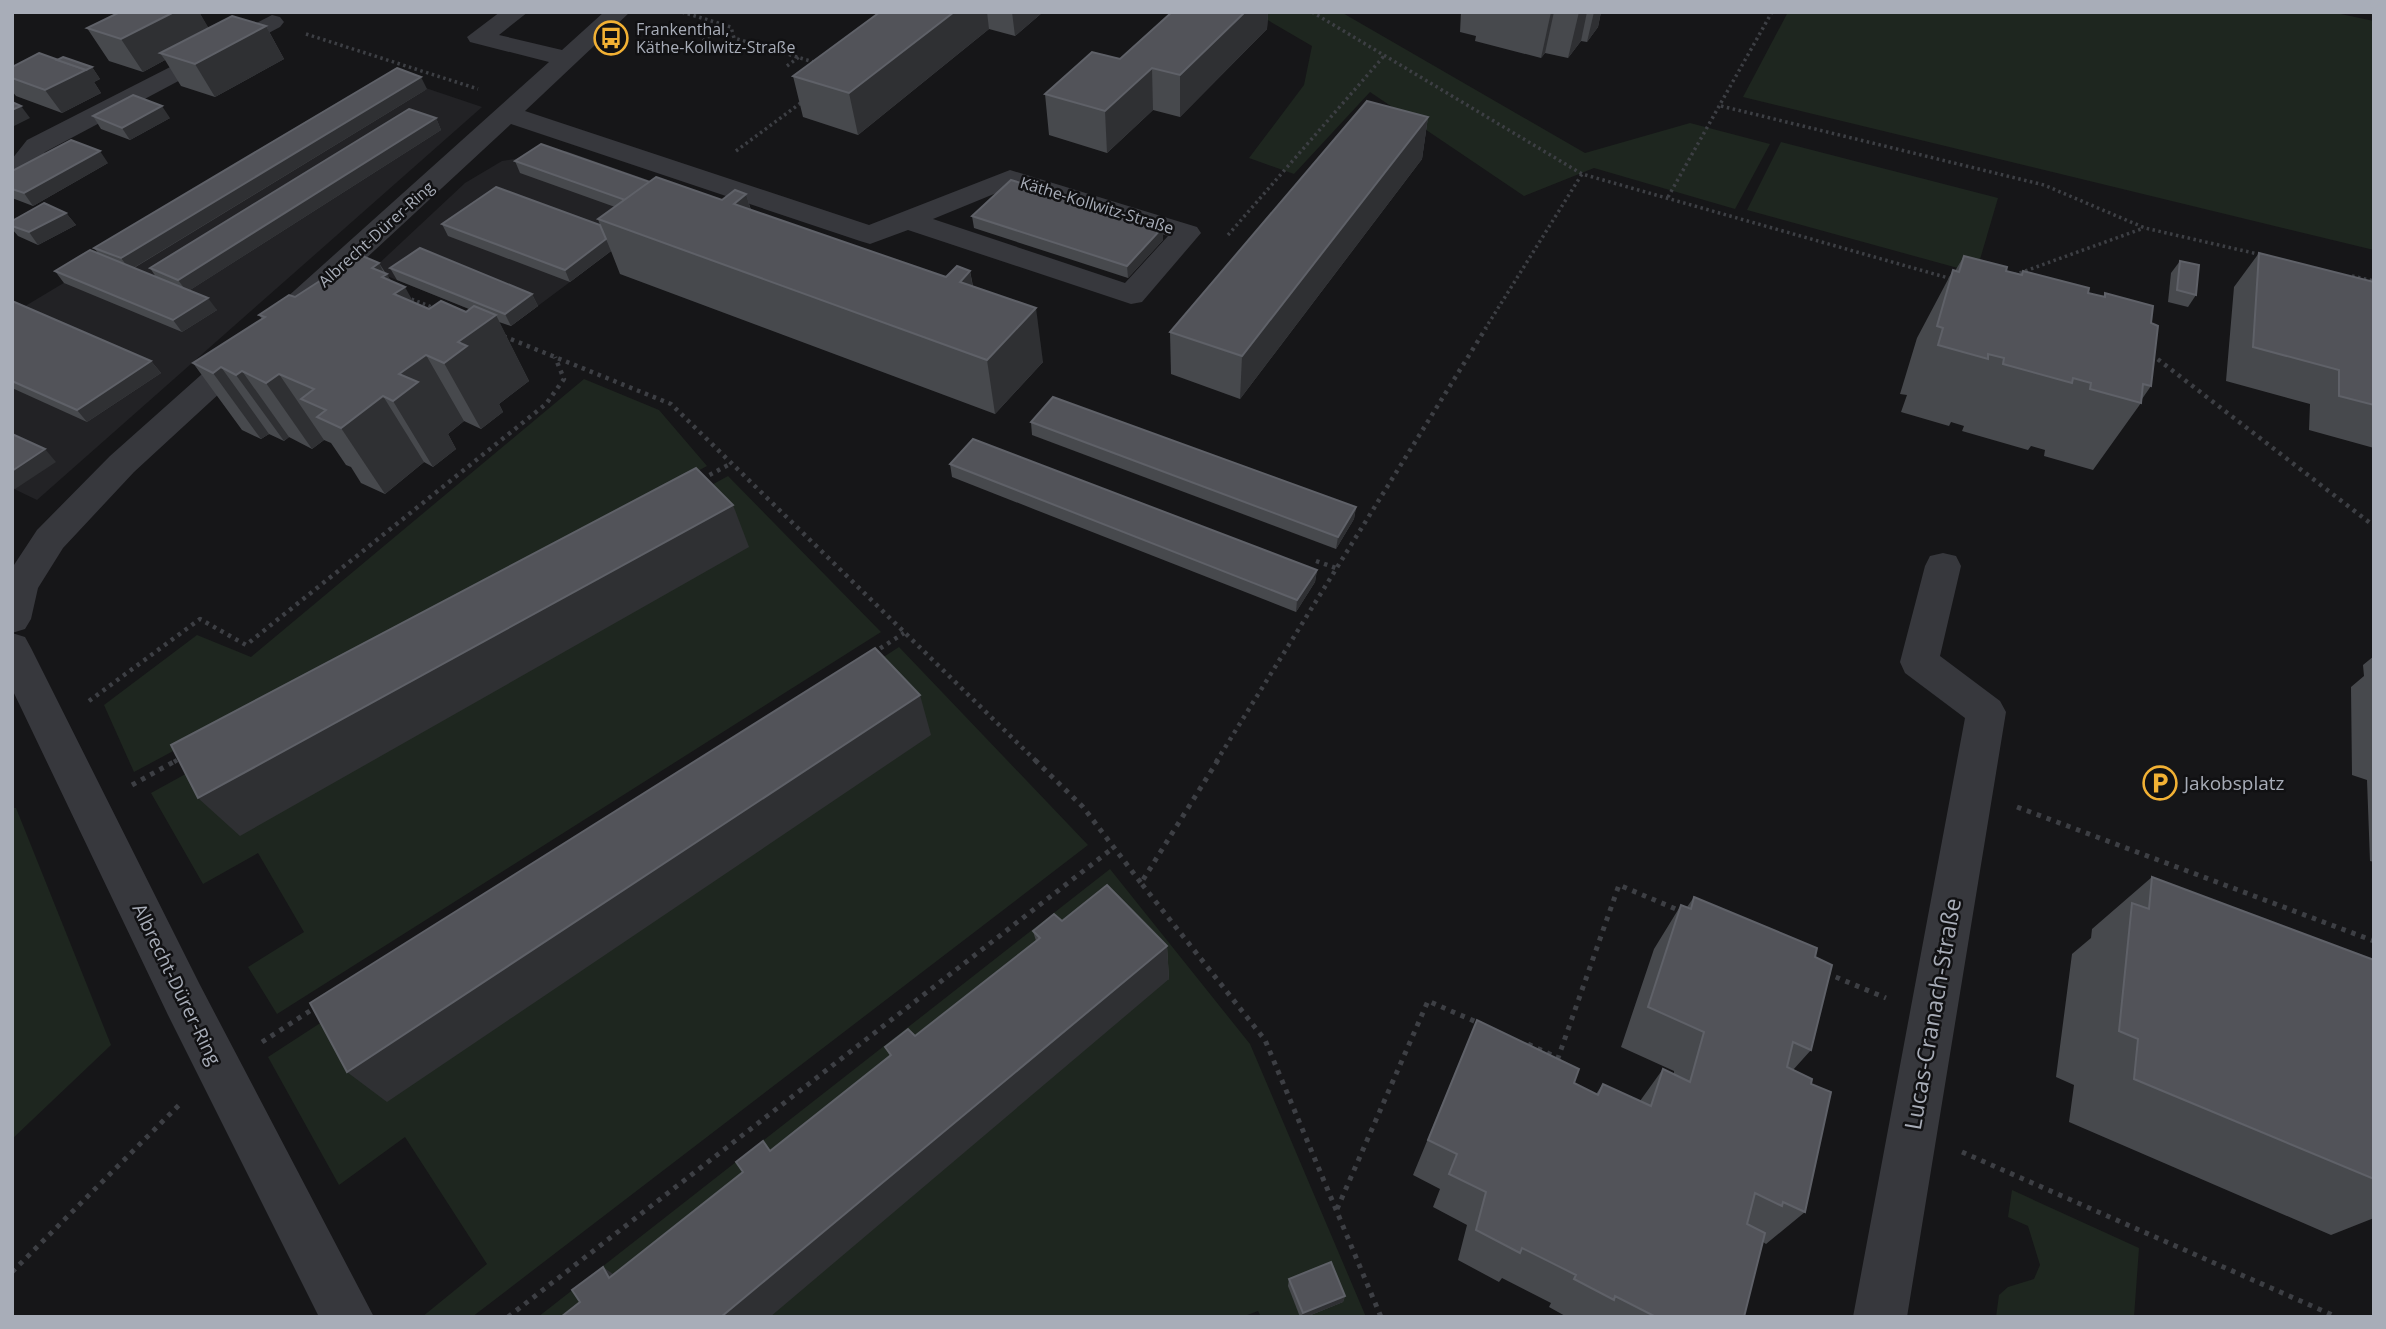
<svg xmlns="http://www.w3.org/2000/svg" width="2386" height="1329" viewBox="0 0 2386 1329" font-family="'Open Sans',sans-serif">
	<rect width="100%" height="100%" fill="#161618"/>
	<g fill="#222225">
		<path d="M402 80 482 107 37 500 12 488V314Z"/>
		<path d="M566 151 688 194 511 326 372 270 465 183 502 161Z"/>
	</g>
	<g fill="#1e261f">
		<path d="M1254 12H1341L1585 153 1690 123 1770 144 1735 209 1594 168 1524 196 1370 92 1294 174 1249 158 1304 85 1312 46Z"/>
		<path d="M1788 12H2331L2374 21V250L1743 97Z"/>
		<path d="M1781 142 1998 198 1976 273 1747 210Z"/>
		<path d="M584 379 659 410 707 466 134 772 104 705 197 635 251 657Z"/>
		<path d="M728 476 881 632 277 1014 248 967 304 932 258 853 203 884 151 793Z"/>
		<path d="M899 647 1088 845 472 1317H422L487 1264 405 1137 339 1185 268 1057Z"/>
		<path d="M12 808H16L111 1045 12 1139Z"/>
		<path d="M1110 869 1250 1044 1366 1317H1261L1258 1311 1242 1317H538Z"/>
		<path d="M2012 1190 2139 1248 2134 1317H1996L1999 1295 2008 1287 2034 1279 2040 1265 2028 1226 2008 1217Z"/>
	</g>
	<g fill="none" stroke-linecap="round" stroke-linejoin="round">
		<g stroke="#3d3f44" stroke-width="3.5" stroke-dasharray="2.5 3.5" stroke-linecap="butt">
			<path d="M682 12 731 27 734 38 817 63"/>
			<path d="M1312 12 1582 174 1952 279"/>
			<path d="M2370 12 2374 13"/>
			<path d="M306 34 478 89"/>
			<path d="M703 41 725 25"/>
			<path d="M787 66 799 57"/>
			<path d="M1721 106 2044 185 2145 228 2262 255"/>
			<path d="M736 151 802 102"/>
			<path d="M1668 197 1772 12"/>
			<path d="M1228 235 1384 56"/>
			<path d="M2014 275 2144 228"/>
			<path d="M2352 276 2374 281"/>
			<path d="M406 297 437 309"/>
			<path d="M1485 329 1582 174"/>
		</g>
		<g stroke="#3d3f44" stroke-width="4.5" stroke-dasharray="3.5 5" stroke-linecap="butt">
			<path d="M503 336 671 404 1037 762"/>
			<path d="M2151 354 2374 526"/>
			<path d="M702 479 732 463"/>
			<path d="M1316 561 1336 568"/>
			<path d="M873 653 904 633"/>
			<path d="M89 701 200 619 246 645 546 404 564 379 555 357"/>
			<path d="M174 762 182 757"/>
			<path d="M1216 762 1486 328"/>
		</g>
		<g stroke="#3d3f44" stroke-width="5" stroke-dasharray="4.5 6" stroke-linecap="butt">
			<path d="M1035 760 1083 807 1141 883"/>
			<path d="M1218 760 1141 883 1265 1040 1381 1317"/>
			<path d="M132 785 177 760"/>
			<path d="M2017 807 2374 941"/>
			<path d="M1826 973 1886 998"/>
			<path d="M262 1042 316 1007"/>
			<path d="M1528 1044 1558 1058 1619 885 1683 912"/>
			<path d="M1962 1152 2337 1317"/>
			<path d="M1337 1209 1428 1001 1481 1024"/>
			<path d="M12 1272 180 1104"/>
			<path d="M508 1317 1113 848"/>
		</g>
		<g fill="#37383d" fill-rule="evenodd">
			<path d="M500 12H528L499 35 562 50 604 12H630L525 111 869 225 1010 170 1197 227 1201 233 1142 302 1131 304 908 230 870 244 860 241 511 124 307 313 296 315 285 313 281 306 285 299 549 62 470 42 467 37ZM1011 187 1168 236 1125 283 933 219Z"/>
			<path d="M272 15 280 17 284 22 280 27 45 152 29 175 12 180V159L27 140Z"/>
			<path d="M249 339 260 342 265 349 260 356 134 472 63 548 38 588 31 619 25 629 12 633 25 637 31 648 200 985 374 1317H319L168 1015 12 689V568L37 530 110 456 238 342Z"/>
			<path d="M1943 553 1956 556 1961 566 1940 656 2000 701 2006 712 1907 1317H1853L1965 718 1905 673 1900 662 1925 566 1930 556Z"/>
		</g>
	</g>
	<g fill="#47494d">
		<path d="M199 12 208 28 266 26 284 59 215 97 181 86 165 60 143 72 109 61 87 28Z"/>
		<path d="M880 12H1043L1015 36 989 29 858 135 803 117 793 76Z"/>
		<path d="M1172 12H1268L1267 29 1180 117 1153 110 1107 153 1049 135 1045 94 1120 59Z"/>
		<path d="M1461 12H1601L1598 27 1587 42 1581 41 1568 58 1545 53 1541 58 1475 41 1476 36 1460 32Z"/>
		<path d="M57 60 92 67 100 79 94 82 101 93 62 113 16 96 12 91V67Z"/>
		<path d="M427 89 134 268 156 277 150 268 436 118 441 130 190 290 217 310 182 332 64 283 55 271 98 253 94 248Z"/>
		<path d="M93 116 170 118 130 140 101 129Z"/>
		<path d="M1428 117 1422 159 1240 399 1171 374 1170 332Z"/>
		<path d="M515 161 650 182 722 200 746 194 751 210 946 277 970 271 973 286 1043 362 995 414 620 274 611 251 570 282 448 236 442 224 600 225 598 219 615 207 520 173Z"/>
		<path d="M108 163 33 206 12 198V171Z"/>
		<path d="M66 213 76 225 38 245 18 236 12 229V221Z"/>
		<path d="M972 216 1163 240 1128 278 974 228Z"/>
		<path d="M2259 253 2374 282V448L2309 430 2310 404 2226 381 2234 287Z"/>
		<path d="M1964 256 2006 271 2021 275 2023 271 2088 293 2103 297 2105 293 2151 323V386L2142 399 2141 403 2093 470 2044 456 2045 450 2031 446 2028 450 1962 431 1964 426 1951 422 1949 426 1901 412 1907 395 1900 394 1917 338 1953 270 1955 271Z"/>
		<path d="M2180 261 2196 295 2188 307 2168 302 2171 273Z"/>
		<path d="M379 263 391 281 414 303 429 309 466 312 469 309 397 280 390 268 532 294 538 306 511 326 499 322 529 381 499 404 503 412 481 429 464 421 448 434 456 449 433 467 424 462 385 494 361 483 351 467 346 465 331 443 324 440 312 449 289 437 284 441 269 434 261 439 242 430 193 363 262 319 259 315 295 297Z"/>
		<path d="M12 301 151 361 161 373 87 422 12 388Z"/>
		<path d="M1031 422 1356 507 1354 519 1336 549 1032 435Z"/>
		<path d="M950 464 1317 570 1315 582 1296 612 952 477Z"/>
		<path d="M2374 656V862L2370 861 2367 780 2352 775 2351 687 2364 676 2363 665Z"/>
		<path d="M2152 877 2374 960V1218L2331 1235 2069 1122 2074 1085 2056 1077 2072 954 2091 938 2092 929Z"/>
		<path d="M1694 897 1815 957 1811 1050 1793 1070 1811 1084 1805 1212 1766 1244 1763 1242 1744 1317H1567L1549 1307 1551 1303 1502 1278 1499 1282 1458 1260 1467 1225 1433 1207 1440 1189 1413 1175 1477 1020 1574 1083 1596 1094 1603 1084 1640 1101 1663 1069 1674 1074V1071L1621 1047 1654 949 1681 905 1687 907Z"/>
		<path d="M1062 921 1167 946 1169 979 614 1275 890 1056 885 1047 915 1036 1036 941 1033 931Z"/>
		<path d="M1289 1279 1345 1296 1343 1302 1306 1317H1300L1288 1286Z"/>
	</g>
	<g fill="#2f3033">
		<path d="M174 12H199L213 35 160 53 165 60 143 72 121 39Z"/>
		<path d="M954 12H987L989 29 858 135 849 93Z"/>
		<path d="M1012 12H1043L1015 36Z"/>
		<path d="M1245 12H1268L1267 29 1180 117V75Z"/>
		<path d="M1551 12H1554L1545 53 1541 58Z"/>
		<path d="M1579 12H1587L1581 41 1568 58Z"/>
		<path d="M1594 12H1601L1598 27 1587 42Z"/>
		<path d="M266 26 284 59 215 97 195 64Z"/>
		<path d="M92 67 100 79 94 82 101 93 62 113 45 90Z"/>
		<path d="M1152 68 1153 110 1107 153 1105 111Z"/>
		<path d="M421 77 427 89 130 270 121 258Z"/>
		<path d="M21 106 30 118 12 127V110Z"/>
		<path d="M162 106 170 118 130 140 122 128Z"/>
		<path d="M1428 117 1422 159 1240 399 1242 356Z"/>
		<path d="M436 118 441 130 187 292 178 280Z"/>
		<path d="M100 151 108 163 33 206 24 193Z"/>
		<path d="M746 194 762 249 734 204Z"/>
		<path d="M66 213 76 225 38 245 29 232Z"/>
		<path d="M1163 227V240L1128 278 1127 266Z"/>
		<path d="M606 239 611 251 570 282 565 270Z"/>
		<path d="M379 263 385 275 387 274 397 292 405 287 442 353 372 268Z"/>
		<path d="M970 271 979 325 960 282Z"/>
		<path d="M532 294 538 306 511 326 505 314Z"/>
		<path d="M208 298 217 310 182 332 173 320Z"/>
		<path d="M1036 308 1043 362 995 414 987 360Z"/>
		<path d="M496 315 529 381 499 404 503 412 481 429 444 363 458 342Z"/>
		<path d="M426 355 464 421 448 434 456 449 433 467 393 401 399 374Z"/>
		<path d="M151 361 161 373 87 422 77 410Z"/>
		<path d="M221 367 269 434 261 439 213 373Z"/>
		<path d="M242 371 289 437 284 441 236 375Z"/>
		<path d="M279 374 324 440 312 449 266 383Z"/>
		<path d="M383 396 424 462 385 494 341 428Z"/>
		<path d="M45 449 56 462 15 489 12 487V471Z"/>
		<path d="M733 505 749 547 240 836 198 798Z"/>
		<path d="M1356 507 1354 519 1336 549 1338 537Z"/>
		<path d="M1317 570 1315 582 1296 612 1297 600Z"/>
		<path d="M920 695 931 735 387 1102 347 1072Z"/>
		<path d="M1167 946 1169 979 770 1317H721Z"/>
		<path d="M603 1267 634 1289 609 1278Z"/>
		<path d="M1345 1296 1343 1302 1306 1317H1301L1303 1313Z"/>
	</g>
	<g fill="#525359" stroke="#5f6168" stroke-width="2">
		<path d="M120 12H174L121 39 87 28Z"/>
		<path d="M880 12H954L849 93 793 76Z"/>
		<path d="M1172 12H1245L1180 75 1152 68 1105 111 1045 94 1092 52 1120 59Z"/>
		<path d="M232 16 266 26 195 64 160 53Z"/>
		<path d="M39 53 86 70 45 90 12 78V67Z"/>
		<path d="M63 57 92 67 86 70 57 60Z"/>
		<path d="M397 68 421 77 121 258 94 248Z"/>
		<path d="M133 95 162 106 122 128 93 116Z"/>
		<path d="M1367 101 1428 117 1242 356 1170 332Z"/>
		<path d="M12 102 21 106 12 110Z"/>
		<path d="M409 109 436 118 178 280 150 268Z"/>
		<path d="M71 140 100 151 24 193 12 189V171Z"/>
		<path d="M541 144 650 182 625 200 515 161Z"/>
		<path d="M656 177 722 200 735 190 746 194 734 204 946 277 957 266 970 271 960 282 1036 308 987 360 598 219Z"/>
		<path d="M1011 180 1163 227 1127 266 972 216Z"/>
		<path d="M496 187 600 225 606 239 565 270 442 224Z"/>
		<path d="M44 203 66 213 29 232 12 226V221Z"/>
		<path d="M420 248 532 294 505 314 390 268Z"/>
		<path d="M90 250 208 298 173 320 55 271Z"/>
		<path d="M2259 253 2374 282V405L2339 396V370L2253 347Z"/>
		<path d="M360 255 379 263 372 268 387 274 382 277 405 287 394 294 429 309 441 301 466 312 474 306 496 315 458 342 467 346 444 363 426 355 399 374 418 382 393 401 383 396 341 428 317 417 326 410 301 399 314 389 279 374 266 383 242 371 236 375 221 367 213 373 193 363 265 317 259 315 289 295 295 297Z"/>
		<path d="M1964 256 2007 267 2006 271 2022 275 2023 271 2089 288 2088 293 2105 297V293L2153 306 2151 323 2158 326 2151 386 2143 384 2141 403 2090 389 2091 383 2073 378 2072 383 2003 364 2004 358 1988 354V359L1938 345 1943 328 1937 326 1953 270 1959 272Z"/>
		<path d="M2180 261 2199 265 2196 295 2177 290Z"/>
		<path d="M12 301 151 361 77 410 12 381Z"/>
		<path d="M1053 397 1356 507 1338 537 1031 422Z"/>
		<path d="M12 434 45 449 12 471Z"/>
		<path d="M973 439 1317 570 1297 600 950 464Z"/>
		<path d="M696 468 733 505 198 798 171 745Z"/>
		<path d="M875 648 920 695 347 1072 310 1003Z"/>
		<path d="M2152 877 2374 960V1179L2134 1079 2138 1039 2119 1031 2132 903 2149 909Z"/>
		<path d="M1107 885 1167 946 721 1317H561L580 1302 572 1290 603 1267 609 1278 743 1172 736 1162 763 1141 770 1151 891 1055 885 1047 908 1029 915 1036 1040 938 1033 931 1054 914 1062 921Z"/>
		<path d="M1694 897 1817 948 1815 957 1832 965 1811 1050 1793 1042 1787 1067 1812 1079 1811 1084 1831 1092 1805 1212 1783 1202 1782 1206 1755 1193 1747 1224 1765 1233 1744 1317H1656L1615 1296 1614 1300 1574 1279 1576 1275 1522 1248 1520 1253 1476 1230 1486 1192 1449 1174 1457 1154 1428 1140 1477 1020 1579 1069 1574 1083 1598 1095 1603 1084 1651 1106 1663 1069 1690 1082 1704 1032 1648 1007 1681 905 1691 909Z"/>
		<path d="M1331 1262 1345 1296 1303 1313 1289 1279Z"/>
	</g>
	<defs>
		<symbol id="bus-ring" viewBox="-11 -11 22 22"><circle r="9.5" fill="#111113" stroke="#f2b134" stroke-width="1.5"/><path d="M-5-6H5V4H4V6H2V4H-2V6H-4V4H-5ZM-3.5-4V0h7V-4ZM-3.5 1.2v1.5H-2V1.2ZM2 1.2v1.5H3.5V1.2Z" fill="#f2b134"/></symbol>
		<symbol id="parking-ring" viewBox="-11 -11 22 22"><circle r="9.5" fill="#111113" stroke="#f2b134" stroke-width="1.5"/><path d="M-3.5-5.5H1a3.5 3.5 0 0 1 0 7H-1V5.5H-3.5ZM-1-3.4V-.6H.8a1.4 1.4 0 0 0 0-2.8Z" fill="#f2b134"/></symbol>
	</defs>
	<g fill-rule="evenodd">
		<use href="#bus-ring" x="592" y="19" width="38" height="38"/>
		<use href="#parking-ring" x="2141" y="764" width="38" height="38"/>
	</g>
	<g text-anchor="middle" stroke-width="5" stroke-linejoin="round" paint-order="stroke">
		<g font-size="16" fill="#a8adb8" stroke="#111113" text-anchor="start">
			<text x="636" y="35">Frankenthal,<tspan x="636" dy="18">Käthe-Kollwitz-Straße</tspan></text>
		</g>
		<g font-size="16" fill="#a8adb8" stroke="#111113">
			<text transform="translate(1097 205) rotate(17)" y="6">Käthe-Kollwitz-Straße</text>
			<text transform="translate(376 234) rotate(-42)" y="6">Albrecht-Dürer-Ring</text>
		</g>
		<g font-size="19" fill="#a8adb8" stroke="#111113" text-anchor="start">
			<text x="2184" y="790">Jakobsplatz</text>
		</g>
		<g font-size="19" fill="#a8adb8" stroke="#111113">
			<text transform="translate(177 984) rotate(64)" y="7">Albrecht-Dürer-Ring</text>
		</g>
		<g font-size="23" fill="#a8adb8" stroke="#111113">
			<text transform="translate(1933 1014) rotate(-80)" y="8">Lucas-Cranach-Straße</text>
		</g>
	</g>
	<rect width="2386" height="1329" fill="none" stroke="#a8adb8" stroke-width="28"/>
</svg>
